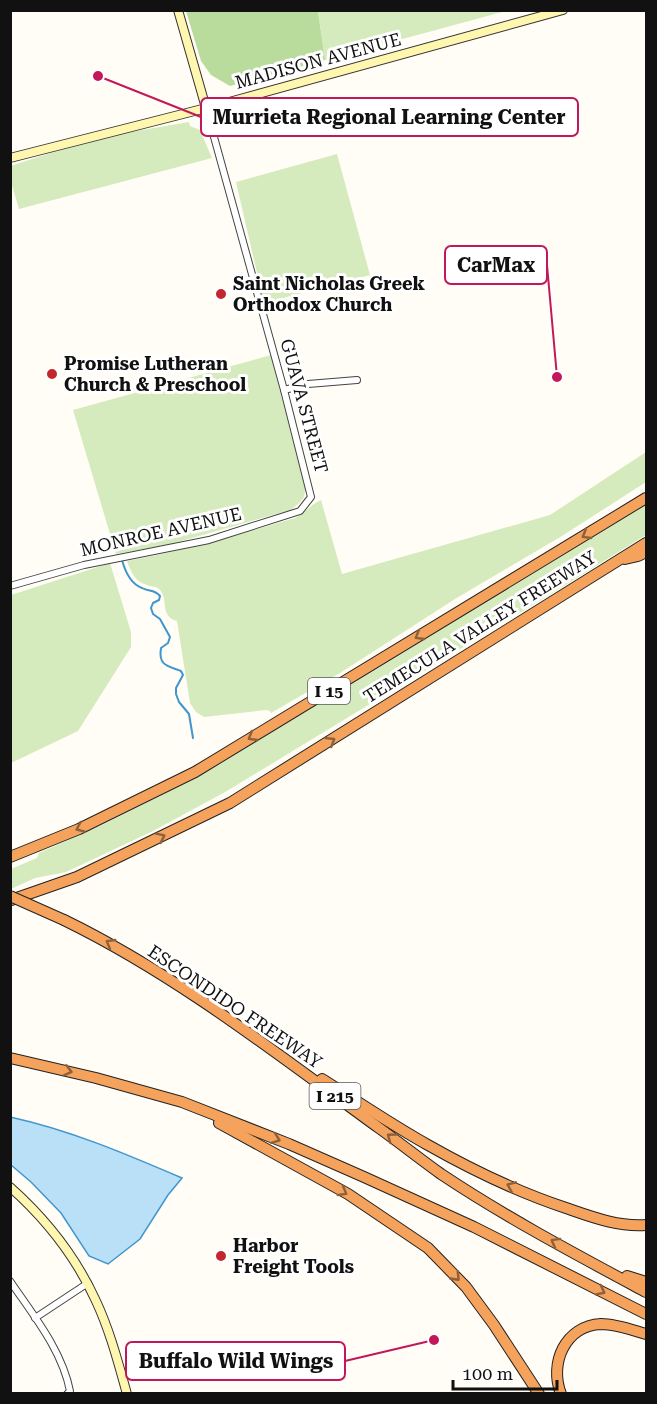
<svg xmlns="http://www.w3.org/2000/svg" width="657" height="1404" viewBox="0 0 657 1404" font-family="'Roboto Serif',serif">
	<rect width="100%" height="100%" fill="#fffdf5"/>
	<g fill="#d5ebbd">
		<path d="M318 10 506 11 325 60Z"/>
		<path d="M189 122 190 126 200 130 212 158 19 209 11 182 10 166 54 152 125 133Z"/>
		<path d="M337 154 370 275 264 303 236 182Z"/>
		<path d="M271 355 305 488C306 499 299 504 290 510L171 544 116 554 73 410Z"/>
		<path d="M646 452V482L562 536 455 599 340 673 271 713 270 711 266 710 204 717 196 712 190 703 177 621C159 616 169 600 160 590 157 586 152 587 147 585 135 582 131 572 127 561 184 551 240 534 295 518 305 513 311 504 321 500L342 574 550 515Z"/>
		<path d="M646 502V535L554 592 227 791 153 831 66 872 35 878 11 889V869L37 858 39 853 104 824 192 780 395 658Z"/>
		<path d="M110 563 131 632V647L78 731 11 763V595Z"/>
	</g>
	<path fill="#b9dc9c" d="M186 11H318L325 60 230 86 211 75 201 61Z"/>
	<path fill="#b9e0f7" stroke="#3f96cf" stroke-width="1.5" d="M10 1117C70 1130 126 1154 182 1178L168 1195 140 1239 108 1264 89 1256 61 1213 31 1182 11 1165Z"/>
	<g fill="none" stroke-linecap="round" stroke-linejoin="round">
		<path stroke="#3f96cf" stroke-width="2" d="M122 560C125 571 131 584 142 588 149 592 154 589 160 596L159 600 153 603 151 608 153 614 160 619 170 637 168 643 161 648C158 666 168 666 181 671L183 675 176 688V694L179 702 189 714 193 738"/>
		<defs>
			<g id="street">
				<path d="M284 390 308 384 357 380"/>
				<path d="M10 586 84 565 209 540 300 511 311 497 284 390 206 108"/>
				<path d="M10 1281C33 1315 62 1350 70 1391L67 1394"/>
				<path d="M35 1318 88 1283"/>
			</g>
			<g id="secondary">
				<path d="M178 10 206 108"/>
				<path d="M10 158 222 104 563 10"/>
				<path d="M10 1187C46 1219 76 1257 96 1301 110 1331 118 1362 127 1394"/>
			</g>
			<g id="highway">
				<path d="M625 559 638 556 646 552"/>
				<path d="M10 857 79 829 195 772 646 498"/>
				<path d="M11 900 77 877 230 803 646 543"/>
				<path d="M64 920C177 975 277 1054 379 1128 400 1143 420 1159 441 1174 507 1218 577 1255 646 1292"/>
				<path d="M10 1058 96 1078 182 1102 289 1144 364 1177 474 1227 646 1314"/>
				<path d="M322 1079C357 1101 392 1125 428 1145 472 1170 518 1192 566 1208 592 1217 618 1227 646 1225"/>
				<path d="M219 1123 348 1194 428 1248 466 1287 494 1325 539 1394"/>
				<path d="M627 1276 646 1282"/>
				<path d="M561 1394C549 1363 565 1326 601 1324 616 1324 632 1330 646 1334"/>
			</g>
		</defs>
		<use href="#street" stroke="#444" stroke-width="8"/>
		<use href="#secondary" stroke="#333" stroke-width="10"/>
		<use href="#highway" stroke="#222" stroke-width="12"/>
		<use href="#street" stroke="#fff" stroke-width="6"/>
		<use href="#secondary" stroke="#fff6b0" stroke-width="8"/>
		<use href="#highway" stroke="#f5a25d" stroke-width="10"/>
		<defs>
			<path id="highway-bridge" d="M10 896 64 920"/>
		</defs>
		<use href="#highway-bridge" stroke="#222" stroke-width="12" stroke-linecap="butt"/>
		<use href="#highway-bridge" stroke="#f5a25d" stroke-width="10"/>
	</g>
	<defs><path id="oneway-chevron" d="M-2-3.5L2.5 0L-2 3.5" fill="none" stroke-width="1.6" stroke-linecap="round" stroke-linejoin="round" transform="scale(1.5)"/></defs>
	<g stroke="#8e613b">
		<use href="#oneway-chevron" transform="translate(586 535) rotate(149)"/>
		<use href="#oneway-chevron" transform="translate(419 636) rotate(149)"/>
		<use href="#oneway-chevron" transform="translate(252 737) rotate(149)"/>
		<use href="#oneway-chevron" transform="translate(331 741) rotate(-32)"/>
		<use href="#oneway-chevron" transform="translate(80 828) rotate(156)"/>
		<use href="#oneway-chevron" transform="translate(161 837) rotate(-26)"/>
		<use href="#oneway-chevron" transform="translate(110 943) rotate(-150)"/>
		<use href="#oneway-chevron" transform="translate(68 1071) rotate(14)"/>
		<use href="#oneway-chevron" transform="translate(391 1137) rotate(-144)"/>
		<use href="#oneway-chevron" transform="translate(276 1139) rotate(21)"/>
		<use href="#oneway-chevron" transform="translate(511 1186) rotate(-157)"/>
		<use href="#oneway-chevron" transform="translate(343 1192) rotate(30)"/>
		<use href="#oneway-chevron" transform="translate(555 1242) rotate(-151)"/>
		<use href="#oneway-chevron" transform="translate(456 1277) rotate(46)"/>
		<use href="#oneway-chevron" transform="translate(601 1291) rotate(27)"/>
	</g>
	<g fill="#c4262e" stroke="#fff" stroke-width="2">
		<circle cx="221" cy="294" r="6"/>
		<circle cx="52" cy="374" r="6"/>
		<circle cx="221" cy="1256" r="6"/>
	</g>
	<g text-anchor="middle" stroke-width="6" stroke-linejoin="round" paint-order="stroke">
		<g fill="#fff" stroke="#585858" stroke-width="1.5">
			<rect x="308" y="678" width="42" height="26" rx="4.5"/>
			<rect x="309.5" y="1083" width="51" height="26" rx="4.5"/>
		</g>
		<g font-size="16" font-weight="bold" fill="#111">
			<text x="329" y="697">I 15</text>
			<text x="335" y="1102">I 215</text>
		</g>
		<g font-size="18" fill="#111" stroke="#fff">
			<text transform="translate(318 61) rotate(-15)" y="6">MADISON AVENUE</text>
			<text transform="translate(304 406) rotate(75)" y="6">GUAVA STREET</text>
			<text transform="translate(161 532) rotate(-13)" y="6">MONROE AVENUE</text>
			<text transform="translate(480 627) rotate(-32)" y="6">TEMECULA VALLEY FREEWAY</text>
			<text transform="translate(235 1007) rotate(34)" y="6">ESCONDIDO FREEWAY</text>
		</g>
		<g font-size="18" font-weight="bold" fill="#111" stroke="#fff" text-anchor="start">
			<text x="233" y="290">Saint Nicholas Greek<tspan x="233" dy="21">Orthodox Church</tspan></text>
			<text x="64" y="370">Promise Lutheran<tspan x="64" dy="21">Church &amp; Preschool</tspan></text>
			<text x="233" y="1252">Harbor<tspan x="233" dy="21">Freight Tools</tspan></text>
		</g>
	</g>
	<path fill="none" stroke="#c2185b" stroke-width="2" d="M98 76L201 117M557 377L547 265M434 1340L345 1361"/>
	<g fill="#c2185b" stroke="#fff" stroke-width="2">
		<circle cx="98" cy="76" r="6"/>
		<circle cx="557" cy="377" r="6"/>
		<circle cx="434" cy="1340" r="6"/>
	</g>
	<g fill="#fff" stroke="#c2185b" stroke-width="2">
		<rect x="201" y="98" width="377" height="38" rx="6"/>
		<rect x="445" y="246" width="102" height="38" rx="6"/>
		<rect x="126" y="1342" width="219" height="38" rx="6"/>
	</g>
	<g font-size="20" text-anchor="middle" font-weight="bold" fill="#111">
		<text x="389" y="124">Murrieta Regional Learning Center</text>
		<text x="496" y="272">CarMax</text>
		<text x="236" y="1368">Buffalo Wild Wings</text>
	</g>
	<rect width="657" height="1404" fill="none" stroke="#111111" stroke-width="24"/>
	<path d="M453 1380v9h104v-9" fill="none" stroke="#111111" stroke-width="3"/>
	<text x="462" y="1380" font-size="18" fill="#111111" stroke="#ffffff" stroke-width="4.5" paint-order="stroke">100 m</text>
</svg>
